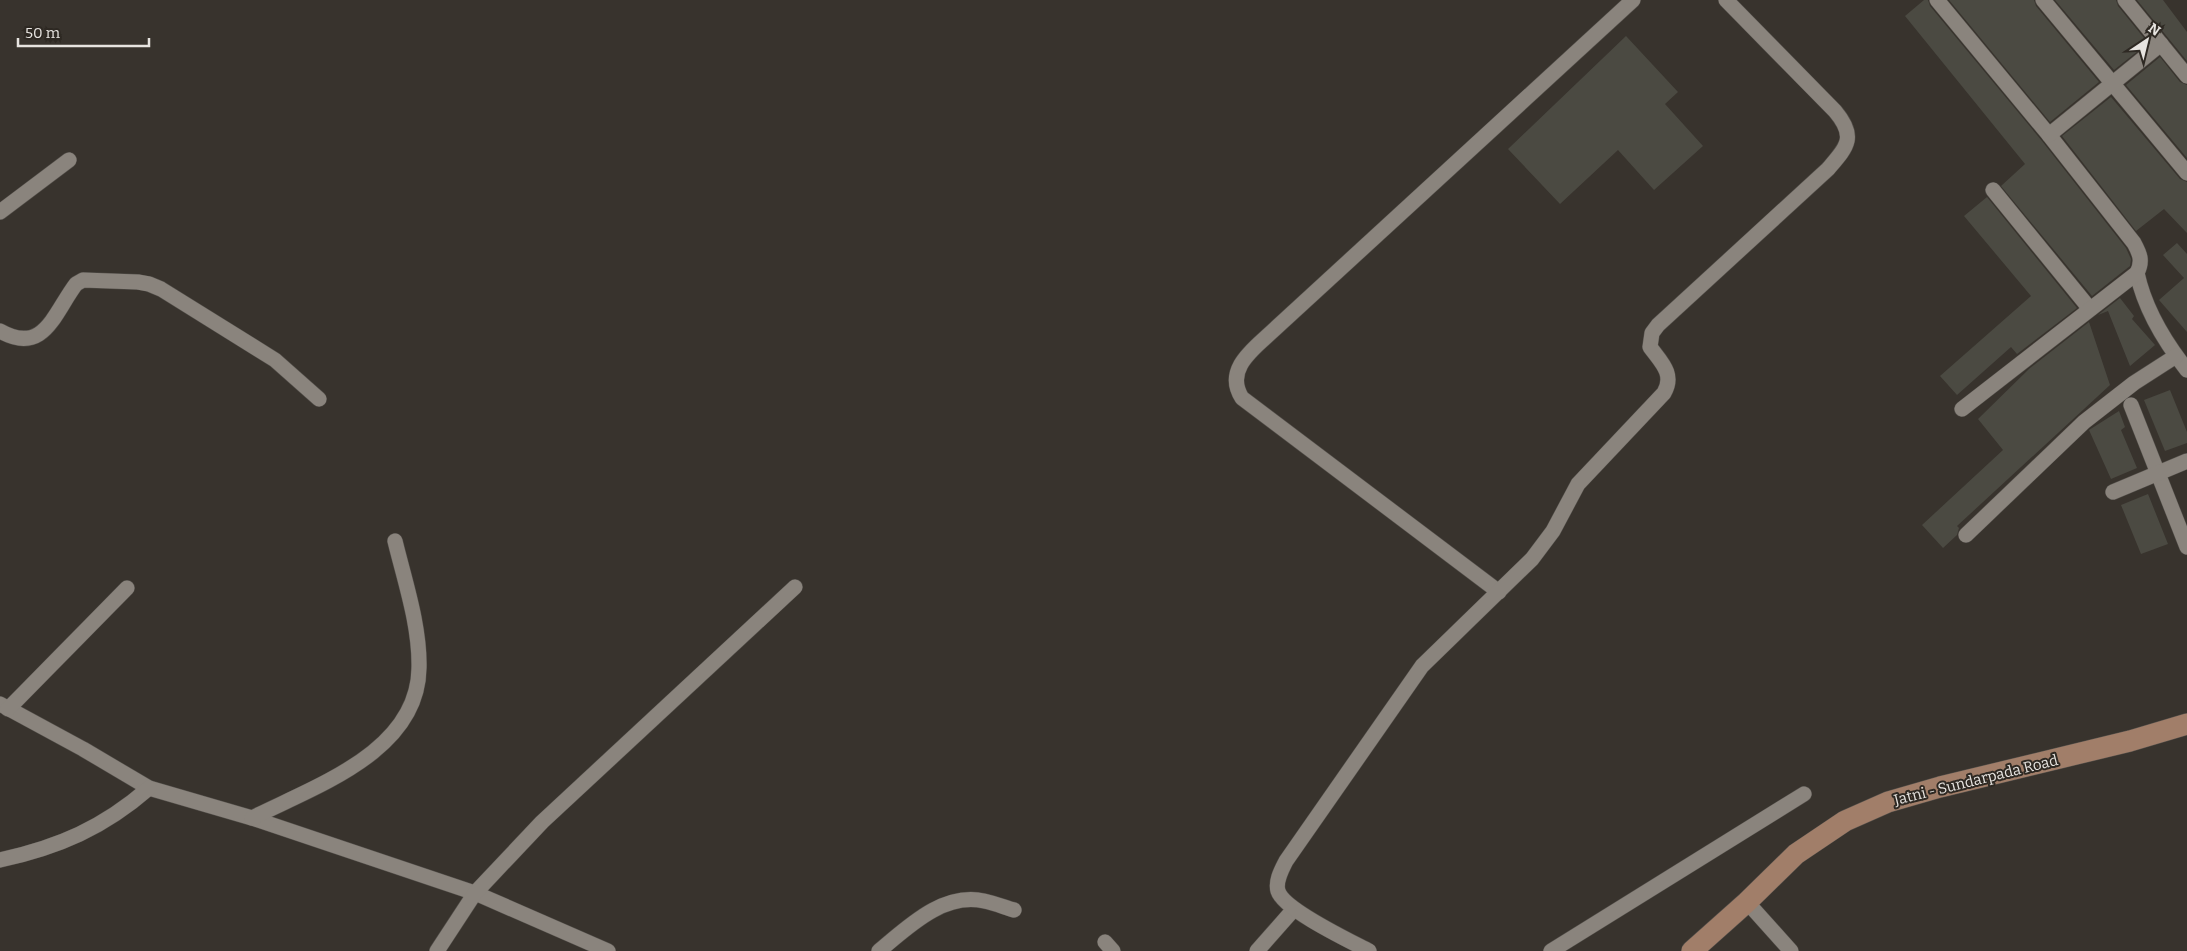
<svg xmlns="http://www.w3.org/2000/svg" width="2187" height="951" viewBox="0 0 2187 951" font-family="Bitter,serif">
	<rect width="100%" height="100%" fill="#38332d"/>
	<g fill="#4b4a42">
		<path d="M1924 0H1928L1930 6 2042 141 2126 248 2131 259 2130 266 2092 296 2001 186 2025 164 1905 16Z"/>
		<path d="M1949 0H2034L2036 6 2099 82 2050 122Z"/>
		<path d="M2055 0H2116L2118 6 2148 43 2114 70Z"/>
		<path d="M2137 0H2163L2187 32V61Z"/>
		<path d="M1626 36 1678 92 1665 104 1703 146 1654 190 1618 150 1560 204 1508 149Z"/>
		<path d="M2160 57 2180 82 2187 85V158L2126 85Z"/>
		<path d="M2111 97 2180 179 2187 182V233L2164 209 2136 231 2062 136Z"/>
		<path d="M1987 197 2077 308 2017 354 2011 347 1957 395 1940 376 2031 296 1964 216Z"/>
		<path d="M2177 243 2187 254V332L2159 300 2184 278 2163 255Z"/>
		<path d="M2120 298 2134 316 2132 319 2155 345 2130 366 2108 311 2098 315Z"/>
		<path d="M2089 322 2110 385 1957 526 1959 528 1957 535 1943 548 1922 525 2003 450 1978 419 2030 368Z"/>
		<path d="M2170 390 2187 432V443L2165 451 2144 400Z"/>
		<path d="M2119 411 2125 427 2121 430 2137 468 2111 479 2089 430Z"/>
		<path d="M2148 494 2168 544 2141 554 2121 505Z"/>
	</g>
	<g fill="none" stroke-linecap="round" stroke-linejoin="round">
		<defs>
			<g id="street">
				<path d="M1937 0 2049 135 2134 243C2140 254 2143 261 2137 273 2145 310 2164 341 2187 370"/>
				<path d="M2043 0 2187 173"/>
				<path d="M2125 0 2187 76"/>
				<path d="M2049 135 2161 44"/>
				<path d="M1993 190 2090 309"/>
				<path d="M0 212 69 160"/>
				<path d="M0 331C44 356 54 313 76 284L83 280 138 282 149 284 161 289 275 360 319 399"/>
				<path d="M2131 405 2187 547"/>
				<path d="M1962 409 2137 273"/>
				<path d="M2113 492 2187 461"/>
				<path d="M1966 535 2084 422 2134 383 2176 356"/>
				<path d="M1499 592 1242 398C1226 373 1247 354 1265 338L1633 0"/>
				<path d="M0 704 83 749 149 788 252 818 475 893 608 951"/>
				<path d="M8 709 127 588"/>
				<path d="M252 818C315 786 418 752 419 668 420 626 405 582 395 541"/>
				<path d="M0 860C59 847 103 828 149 788"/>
				<path d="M1747 902 1791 951"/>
				<path d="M1105 942 1113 951"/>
				<path d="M437 951 475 893 542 822 795 587"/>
				<path d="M879 951C908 927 943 892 984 901 994 903 1004 907 1014 910"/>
				<path d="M1257 951 1294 909"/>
				<path d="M1369 951C1350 941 1284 910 1278 891 1275 881 1282 869 1286 861L1422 666 1532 559 1553 531 1578 484 1664 393C1675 374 1661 362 1650 347L1652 333 1658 325 1828 169C1847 147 1857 137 1835 111L1726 0"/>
				<path d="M1551 951 1804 794"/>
			</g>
			<path id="secondary" d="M1692 951 1747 902 1796 854 1845 821 1888 802 1940 787 2130 741 2187 724"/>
		</defs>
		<use href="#street" stroke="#534f4a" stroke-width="16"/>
		<use href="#secondary" stroke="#534f4a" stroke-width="22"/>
		<use href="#street" stroke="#8a847d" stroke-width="15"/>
		<use href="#secondary" stroke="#a17e69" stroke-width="21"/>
	</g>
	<g text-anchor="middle" stroke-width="4" stroke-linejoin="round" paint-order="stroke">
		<g font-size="15" fill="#e7e4e0" stroke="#2e2923">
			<text transform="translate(1976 780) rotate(-14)" y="5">Jatni - Sundarpada Road</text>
		</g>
	</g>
	<g transform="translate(2147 40) rotate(35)" stroke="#2e2923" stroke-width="4" paint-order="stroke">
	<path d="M0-4L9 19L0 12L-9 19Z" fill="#e7e4e0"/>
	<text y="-8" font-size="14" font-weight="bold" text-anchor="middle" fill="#e7e4e0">N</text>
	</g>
	<path d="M18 38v8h131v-8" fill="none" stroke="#e7e4e0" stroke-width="2.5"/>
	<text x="25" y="38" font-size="15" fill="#e7e4e0" stroke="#2e2923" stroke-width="4" paint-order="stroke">50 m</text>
</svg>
